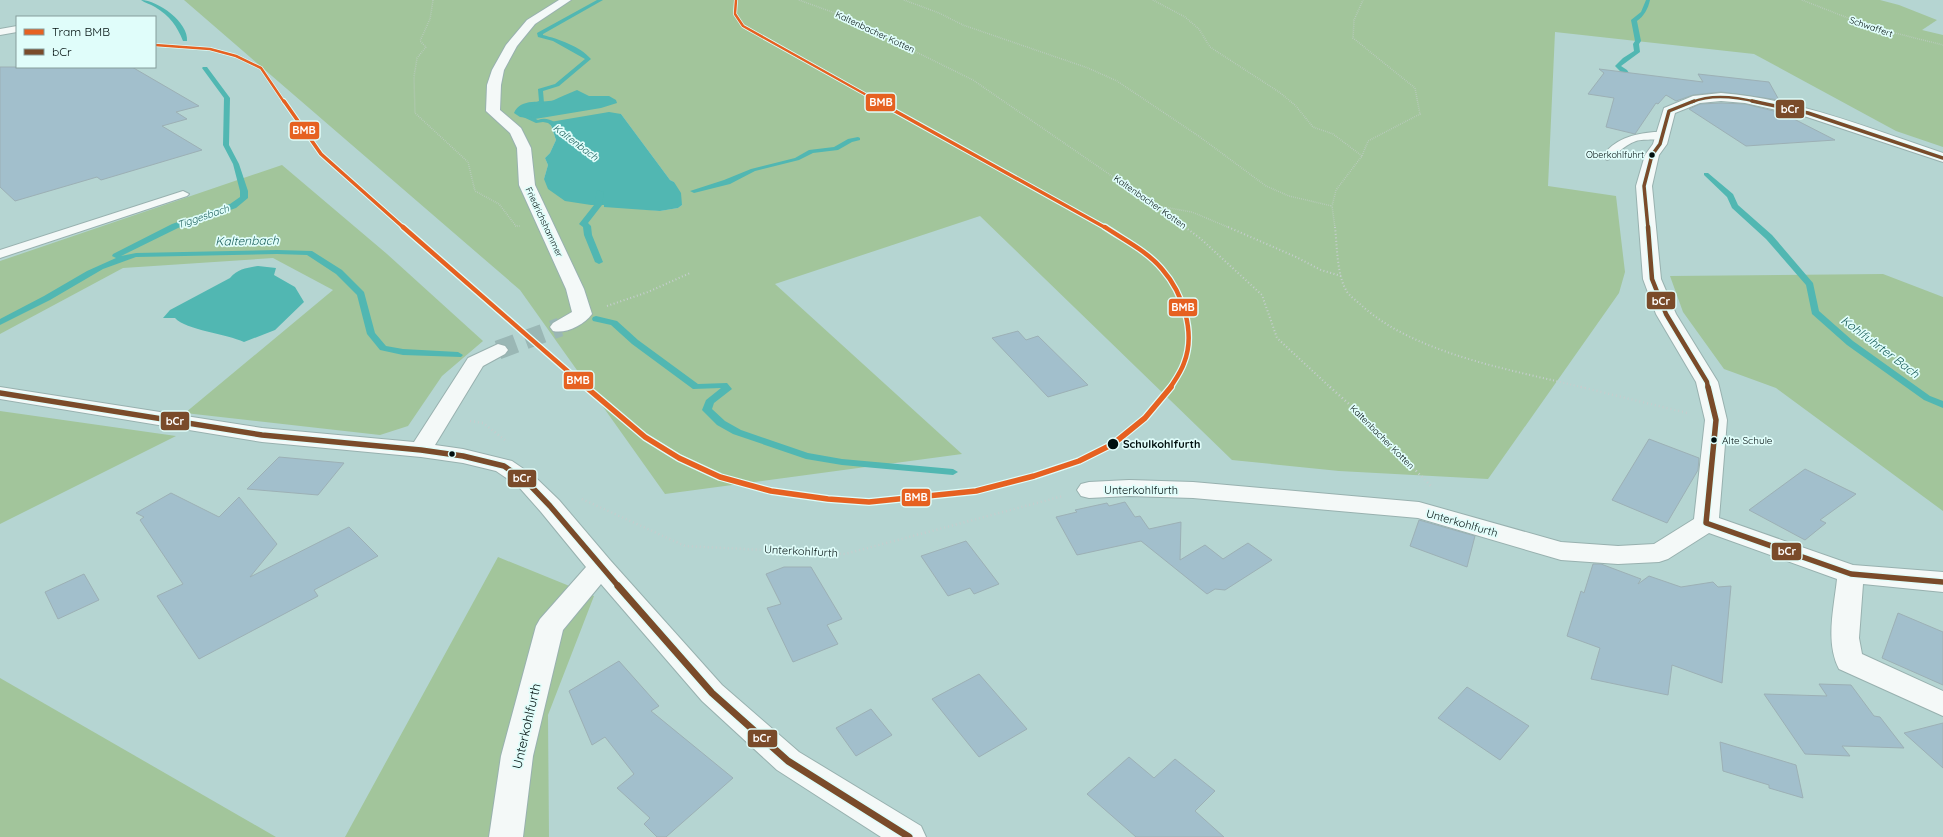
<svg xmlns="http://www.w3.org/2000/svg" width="1943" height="837" viewBox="0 0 1943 837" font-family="Quicksand,sans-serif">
	<rect width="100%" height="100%" fill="#b5d5d2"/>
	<g fill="#a2c59b" fill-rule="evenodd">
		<path d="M184 0H1880L1899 5 1937 20 1922 30 1943 35V147L1896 131 1754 54 1555 32 1548 186 1616 196 1625 272 1619 293 1488 479 1339 471 1232 460 980 216 775 284 962 454 665 494 520 290ZM621 114 670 180 674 182 682 205 678 208 660 211 594 204 544 179 548 165 545 158 550 153 556 140 550 123 596 115Z"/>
		<path d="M282 165 387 254 483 341 442 376 408 426 380 435 185 413 333 290 273 258 123 268 0 334V261Z"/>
		<path d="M1883 274 1943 297V511L1776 388 1724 369 1683 312 1670 276Z"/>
		<path d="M0 411 176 436 0 524Z"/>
		<path d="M498 557 594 596 548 715 549 837H345Z"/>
		<path d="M0 678 276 837H0Z"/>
	</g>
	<g fill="#51b7b2">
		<path d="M577 90 589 96H609L616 100 617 103 601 108 535 119 520 117 514 113C521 97 541 104 554 100 561 97 569 93 577 90Z"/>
		<path d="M609 112 621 114 670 180 674 182 681 193 682 205 678 208 660 211 604 207V205H591L565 201 548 189 544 179 548 165 545 158 550 153 556 140 550 122Z"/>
		<path d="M258 266 276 268 274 275 295 287 304 302 275 330 244 342C227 334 186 330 175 318H163L170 310 230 278C238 269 246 268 258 266Z"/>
	</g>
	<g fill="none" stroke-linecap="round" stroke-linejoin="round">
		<g fill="#51b7b2" fill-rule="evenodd">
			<path d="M141 0C158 0 189 23 187 41H183C177 26 170 16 155 7 150 4 145 3 141 0Z"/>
			<path d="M597 0H603L543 34V35C558 39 580 46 591 59L559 86 543 91 544 103 530 107V105L539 101 538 89 555 84 585 59 553 41 538 37 537 33Z"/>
			<path d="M1646 0H1650C1648 9 1644 16 1637 21L1641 41 1639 44 1640 52 1621 66 1627 70 1633 79 1630 81 1615 66 1623 58 1634 51 1633 44 1635 41 1631 20 1641 12Z"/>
			<path d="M203 67H207L230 98 229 145 239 164 248 191V198L236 208 178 228 121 256 136 253 277 250 312 251 342 270 364 292 375 333 386 346 403 349 458 352 463 355 461 357 403 355 380 350 367 334 357 295 336 274 307 255 277 254 136 257 103 269 50 300 0 325V319L44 296 87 271 116 258 112 256 113 254 172 224 230 204 240 197V191L233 164 223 145 224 98 202 68Z"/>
			<path d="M523 113 538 120C548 116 557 123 563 130L558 131 548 123 543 122 536 123 521 116 520 115Z"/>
			<path d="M858 137 860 138V140L852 142 838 150 813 153 799 160 755 171 730 184 694 193 690 191 724 180 751 169 795 158 809 150 834 147 848 139Z"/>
			<path d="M1704 173H1708L1733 194 1738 205 1772 235 1813 283 1819 311 1853 341 1930 396 1943 401V408L1924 400 1847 345 1812 314 1806 285 1766 239 1732 208 1727 197 1704 175Z"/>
			<path d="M597 190 604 192 602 205 588 223 591 226 592 235 603 262 599 264 595 262 584 235 583 227 579 224 594 205Z"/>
			<path d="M596 316 617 321 638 340 698 384 727 383 732 389 714 403 712 409 725 421 741 430 808 453 842 459 953 469 958 472 953 475 842 465 806 459 733 434 717 425 702 410 706 400 721 388 693 389 632 344 611 325 593 321 592 319 593 317Z"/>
		</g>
	</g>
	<g fill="#a2bfcc" stroke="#9cb0b5">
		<path d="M0 67H132L199 106 176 112 187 119 162 126 202 150 101 180 97 177 15 201 0 187Z"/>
		<path d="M1599 69 1703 82 1698 74 1769 82 1779 100 1721 92 1693 95 1676 101 1666 95 1658 104 1656 103 1635 134 1606 127 1614 98 1588 94 1604 73Z"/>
		<path d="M1721 103 1745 104 1786 114 1788 119 1792 118 1835 140 1746 146 1689 109 1700 104Z"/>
		<path d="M1018 331 1026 340 1038 336 1088 385 1048 397 992 338Z"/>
		<path d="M1649 439 1699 458 1698 470 1667 523 1612 500Z"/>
		<path d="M279 457 344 463 318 495 247 489Z"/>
		<path d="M1805 469 1856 494 1820 520 1826 523 1805 540 1749 510Z"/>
		<path d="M171 493 219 517 239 497 277 544 250 577 349 527 378 556 314 590 318 596 199 659 157 596 183 584 140 520 144 517 136 513Z"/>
		<path d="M1125 502 1135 517 1140 516 1149 529 1181 522 1180 560 1205 545 1223 559 1248 543 1272 560 1225 590 1215 589 1207 594 1141 541 1077 555 1056 517 1077 512 1075 510 1107 503 1109 506Z"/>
		<path d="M1419 520 1475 536 1467 567 1410 546Z"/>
		<path d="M966 541 999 584 974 594 970 588 948 596 921 556Z"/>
		<path d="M1593 564H1601L1641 579 1638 584 1649 576 1681 587 1713 582 1718 587 1731 586 1722 683 1672 665 1668 695 1591 679 1600 648 1567 636 1581 591 1584 593Z"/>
		<path d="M784 567H811L842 619 827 625 838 644 793 662 767 608 781 604 766 574Z"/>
		<path d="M84 574 99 600 58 619 45 592Z"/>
		<path d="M1898 613 1943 632V685L1882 658Z"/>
		<path d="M619 661 659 706 651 711 733 778 666 837H657L644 824 650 818 617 788 634 774 605 737 592 745 569 691Z"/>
		<path d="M979 674 1027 729 979 757 932 699Z"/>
		<path d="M1819 684 1851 685 1874 716 1880 717 1904 748 1842 746 1850 756 1805 754 1764 694 1827 696Z"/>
		<path d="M1467 687 1529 726 1500 760 1438 718Z"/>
		<path d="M871 709 892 735 856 756 836 728Z"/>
		<path d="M1943 723V768L1904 733Z"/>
		<path d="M1720 742 1796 765 1803 798 1769 788V785L1723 771Z"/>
		<path d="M1129 757 1154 778 1175 759 1215 791 1195 811 1224 837H1136L1087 794Z"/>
	</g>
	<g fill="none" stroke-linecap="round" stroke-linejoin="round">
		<path stroke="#9ab7b5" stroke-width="19" stroke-dasharray="19 10" stroke-linecap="butt" d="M498 350 560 327"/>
		<defs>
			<g id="service">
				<path d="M1654 132H1662L1667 135C1661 142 1645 138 1636 141 1623 145 1614 158 1607 160L1602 157C1614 139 1633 134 1654 132Z"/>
				<path d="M183 191 189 194 187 196 0 258V250Z"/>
			</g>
			<g id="minor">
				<path d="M559 0H571L535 24 517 46 504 70 501 85 500 110 521 128 531 148 535 185 584 289 592 314C584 325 566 334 553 331L550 327 553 323 572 312 566 289 519 185 517 148 510 133 486 111 487 85 492 70 506 45 527 20Z"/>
				<path d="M17 26V32L0 35V29Z"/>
				<path d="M1721 93C1798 99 1871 129 1943 153V162L1804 116 1745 103 1721 101 1700 103 1675 113 1667 144 1659 155 1652 186 1661 279 1676 314 1718 382 1727 420 1719 518 1853 565 1943 572V592L1863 584 1859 638 1862 654 1943 691V716L1839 669C1825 642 1834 608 1837 579L1709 533 1668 559 1659 562 1618 564 1561 560 1418 518 1193 498 1129 496 1089 498 1081 496 1077 490 1081 484 1089 482 1129 480 1193 482 1419 502 1561 542 1618 546 1654 544 1694 519 1705 420 1696 382 1656 314 1643 279 1636 186 1645 155 1653 144 1664 108 1693 96Z"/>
				<path d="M498 344 505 346 508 350 505 354 483 366 435 445 463 449 512 461 534 476 559 500 610 560 722 685 799 752 921 826 926 837H881L777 770 702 701 601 584 563 630 533 756 523 837H489L501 756 536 626 540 619 586 567 541 512 518 486 496 471 463 463 421 457 262 442 0 399V387L262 428 414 442 468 358Z"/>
			</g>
		</defs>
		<use href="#service" stroke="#98b1af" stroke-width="2"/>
		<use href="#minor" stroke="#98b1af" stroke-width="2"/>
		<g stroke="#c5cece" stroke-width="1.5" stroke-dasharray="0.5 1.5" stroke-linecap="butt">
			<path d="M433 0 430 19 420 41 426 47 417 58 414 77 415 113 468 162 475 191 499 204 516 226H520"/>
			<path d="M799 0 843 16 973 80 1187 228"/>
			<path d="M904 0 939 13 963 25 1088 68 1117 81 1200 137 1266 186 1289 196 1332 206"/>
			<path d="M1153 0 1185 17 1199 29 1210 47 1279 92 1295 105 1313 127 1333 134 1362 156"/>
			<path d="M1802 0 1871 27 1943 45"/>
			<path d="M1158 206 1192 212 1230 228"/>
			<path d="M1335 228 1332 206 1336 190 1362 156 1368 141 1420 114 1415 88 1353 38 1354 20 1363 0"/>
		</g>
		<g stroke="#c5cece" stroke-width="2" stroke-dasharray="1 2.5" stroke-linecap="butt">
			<path d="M1185 227 1201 239 1262 295 1277 338 1331 388"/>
			<path d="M1228 227 1296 257 1321 270 1341 276"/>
			<path d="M1335 227C1337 245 1337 275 1346 290 1349 296 1357 301 1361 305 1416 355 1514 370 1585 388"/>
			<path d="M607 306 648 292 690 273"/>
		</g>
		<g stroke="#c5cece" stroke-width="2.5" stroke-dasharray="1 3" stroke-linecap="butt">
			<path d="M1330 387 1358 412 1432 487"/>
			<path d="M1581 387 1687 413"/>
			<path d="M470 421 483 423 505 440"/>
			<path d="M582 499 685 546 845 554 1063 496"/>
		</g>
		<use href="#service" fill="#f4f9f8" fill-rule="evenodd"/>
		<use href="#minor" fill="#f4f9f8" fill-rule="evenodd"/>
		<defs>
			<path id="bus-1-far4" d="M1692 102C1711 94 1737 97 1757 102"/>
			<g id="bus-1-far3">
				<path d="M1752 101 1808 113 1943 158"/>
				<path d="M1648 228 1644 186 1652 155 1660 144 1669 111 1694 101"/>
			</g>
			<path id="bus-1-far2" d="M1648 227 1652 279 1666 314 1707 382 1708 388"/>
			<g id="bus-1-far1">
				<path d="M1708 387 1716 420 1706 523 1851 574 1943 582"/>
				<path d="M0 393 262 435 421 450 463 456 504 466 526 481 550 506 619 587"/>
			</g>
			<path id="bus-1" d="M618 586 712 693 788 761 909 837"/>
		</defs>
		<use href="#bus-1-far4" stroke="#e0fdfa" stroke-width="4"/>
		<use href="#bus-1-far3" stroke="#e0fdfa" stroke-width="5.5"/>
		<use href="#bus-1-far2" stroke="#e0fdfa" stroke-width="7"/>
		<use href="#bus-1-far1" stroke="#e0fdfa" stroke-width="8"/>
		<use href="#bus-1" stroke="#e0fdfa" stroke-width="10"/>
		<use href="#bus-1-far4" stroke="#7a4b2a" stroke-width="2.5"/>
		<use href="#bus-1-far3" stroke="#7a4b2a" stroke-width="3.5"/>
		<use href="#bus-1-far2" stroke="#7a4b2a" stroke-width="4.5"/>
		<use href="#bus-1-far1" stroke="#7a4b2a" stroke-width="5.5"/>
		<use href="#bus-1" stroke="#7a4b2a" stroke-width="7"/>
		<defs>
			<g id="tram-1-far3">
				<path d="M736 0 735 14 743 26 879 102"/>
				<path d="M155 45 210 49 236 56 261 68 284 102"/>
			</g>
			<g id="tram-1-far2">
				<path d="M284 101 321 154 404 228"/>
				<path d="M877 101 1106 228"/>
			</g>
			<g id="tram-1-far1">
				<path d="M403 227 587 388"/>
				<path d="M1105 227C1124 240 1147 251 1162 269 1183 293 1196 333 1184 363 1181 372 1175 380 1170 388"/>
			</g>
			<path id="tram-1" d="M586 387 645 437 679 458 720 477 771 491 828 499 869 502 976 491 1034 476 1079 461 1113 444 1145 418 1171 387"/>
		</defs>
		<use href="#tram-1-far3" stroke="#e0fdfa" stroke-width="4"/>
		<use href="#tram-1-far2" stroke="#e0fdfa" stroke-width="5.5"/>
		<use href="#tram-1-far1" stroke="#e0fdfa" stroke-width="7"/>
		<use href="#tram-1" stroke="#e0fdfa" stroke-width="8"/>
		<use href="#tram-1-far3" stroke="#e66121" stroke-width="2.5"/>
		<use href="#tram-1-far2" stroke="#e66121" stroke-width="3.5"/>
		<use href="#tram-1-far1" stroke="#e66121" stroke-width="4.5"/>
		<use href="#tram-1" stroke="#e66121" stroke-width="5.5"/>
	</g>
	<g fill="#000f0e" stroke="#e0fdfa" stroke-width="1.5">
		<circle cx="1652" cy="155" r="3.5"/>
		<circle cx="1714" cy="440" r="3.5"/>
		<circle cx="1113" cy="444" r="6"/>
		<circle cx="452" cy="454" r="3.5"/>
	</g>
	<g text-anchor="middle" stroke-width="3.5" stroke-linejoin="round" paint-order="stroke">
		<g font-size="9" fill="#000f0e" stroke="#e0fdfa">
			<text transform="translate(1871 27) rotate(19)" y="3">Schwaffert</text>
			<text transform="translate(875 32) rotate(25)" y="3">Kaltenbacher Kotten</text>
			<text transform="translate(1150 202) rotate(35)" y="3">Kaltenbacher Kotten</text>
			<text transform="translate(544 222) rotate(65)" y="3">Friedrichshammer</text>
			<text transform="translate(1382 437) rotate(45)" y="3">Kaltenbacher Kotten</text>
		</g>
		<g font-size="9" fill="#000f0e" stroke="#e0fdfa" text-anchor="end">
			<text x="1644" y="158">Oberkohlfuhrt</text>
		</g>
		<g font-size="10" font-style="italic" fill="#1e615d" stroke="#e0fdfa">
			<text transform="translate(576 142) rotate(37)" y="4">Kaltenbach</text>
			<text transform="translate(203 216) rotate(-19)" y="4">Tiggesbach</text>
		</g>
		<g font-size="10" fill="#000f0e" stroke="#e0fdfa" text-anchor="start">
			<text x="1722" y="444">Alte Schule</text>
		</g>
		<g font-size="11" font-weight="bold" fill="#000f0e" stroke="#e0fdfa" text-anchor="start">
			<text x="1123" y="448">Schulkohlfurth</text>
		</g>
		<g font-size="11" fill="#000f0e" stroke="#e0fdfa">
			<text x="1141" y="494">Unterkohlfurth</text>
			<text transform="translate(1462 523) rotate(16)" y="4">Unterkohlfurth</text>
			<text transform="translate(801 551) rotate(3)" y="4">Unterkohlfurth</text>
		</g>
		<g font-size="12" font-style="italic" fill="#1e615d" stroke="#e0fdfa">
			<text transform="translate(247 241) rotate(-1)" y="4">Kaltenbach</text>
			<text transform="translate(1880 347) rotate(37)" y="4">Kohlfuhrter Bach</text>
		</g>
		<g font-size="13" fill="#000f0e" stroke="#e0fdfa">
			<text transform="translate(526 726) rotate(-77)" y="5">Unterkohlfurth</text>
		</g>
	</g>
	<g stroke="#e0fdfa" stroke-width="1.5">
		<rect x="865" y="93" width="31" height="19" rx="4" fill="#e66121"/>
		<rect x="1775" y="99" width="30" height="20" rx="4" fill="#7a4b2a"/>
		<rect x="289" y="121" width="31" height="19" rx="4" fill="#e66121"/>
		<rect x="1646" y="291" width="30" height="19" rx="4" fill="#7a4b2a"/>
		<rect x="1168" y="298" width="30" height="19" rx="4" fill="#e66121"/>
		<rect x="563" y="371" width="31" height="19" rx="4" fill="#e66121"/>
		<rect x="160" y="411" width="30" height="20" rx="4" fill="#7a4b2a"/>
		<rect x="507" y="469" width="30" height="19" rx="4" fill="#7a4b2a"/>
		<rect x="901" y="488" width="30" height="19" rx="4" fill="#e66121"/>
		<rect x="1771" y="542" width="31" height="19" rx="4" fill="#7a4b2a"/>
		<rect x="747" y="729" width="31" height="19" rx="4" fill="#7a4b2a"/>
	</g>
	<g font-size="11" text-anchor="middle" font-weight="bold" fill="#fff">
		<text x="881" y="106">BMB</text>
		<text x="1790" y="113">bCr</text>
		<text x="304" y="134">BMB</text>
		<text x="1661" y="305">bCr</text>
		<text x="1183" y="311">BMB</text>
		<text x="578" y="384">BMB</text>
		<text x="175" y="425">bCr</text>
		<text x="522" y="482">bCr</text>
		<text x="916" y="501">BMB</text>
		<text x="1787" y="555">bCr</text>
		<text x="762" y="742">bCr</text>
	</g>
	<rect x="16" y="16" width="140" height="52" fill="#e0fdfa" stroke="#869e9c"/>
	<rect x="24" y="29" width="20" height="6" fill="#e66121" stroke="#869e9c"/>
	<text x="52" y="36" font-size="12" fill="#000f0e">Tram BMB</text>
	<rect x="24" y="49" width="20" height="6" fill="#7a4b2a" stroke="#869e9c"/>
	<text x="52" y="56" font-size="12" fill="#000f0e">bCr</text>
</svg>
